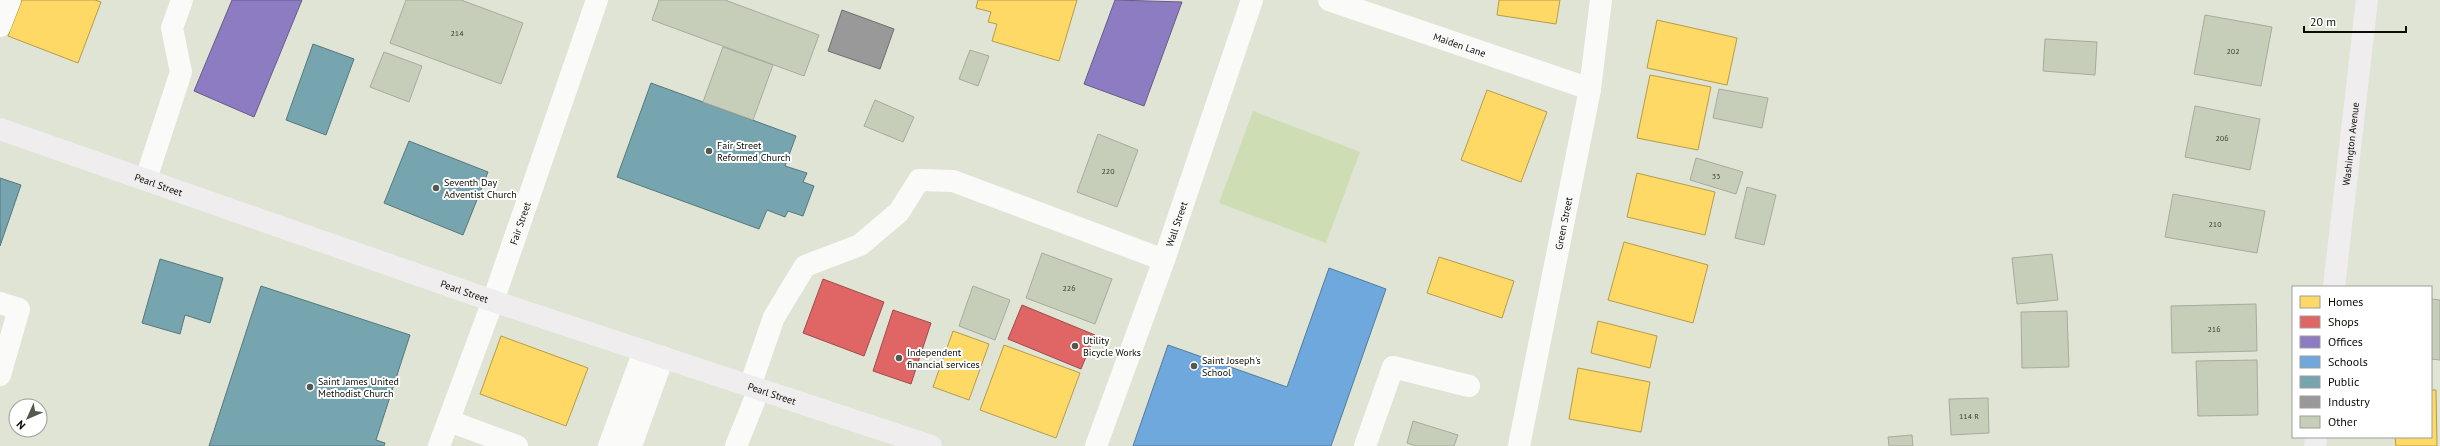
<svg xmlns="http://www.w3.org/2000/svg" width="2440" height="446" viewBox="0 0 2440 446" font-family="'PT Sans',sans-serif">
	<rect width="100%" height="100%" fill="#dfe4d5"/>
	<path fill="#cfddb4" d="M1253 111 1360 152 1326 243 1219 203Z"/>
	<g fill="#ffd966" stroke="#b69c49">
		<path d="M22 0H95L101 2 78 63 8 36Z"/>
		<path d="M978 0H1077L1059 61 992 41 997 24 988 22 991 12 976 8Z"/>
		<path d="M1499 0H1560L1556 24 1497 15Z"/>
		<path d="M1657 20 1737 38 1727 85 1647 68Z"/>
		<path d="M1650 75 1711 87 1698 150 1637 138Z"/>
		<path d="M1487 90 1547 112 1521 182 1461 160Z"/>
		<path d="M1637 173 1715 192 1705 235 1627 217Z"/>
		<path d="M1624 242 1708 265 1693 323 1608 300Z"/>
		<path d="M1439 257 1514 281 1502 318 1427 293Z"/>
		<path d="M1598 321 1657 336 1650 368 1591 353Z"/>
		<path d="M953 331 989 344 969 400 933 387Z"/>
		<path d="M501 336 588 368 566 426 480 394Z"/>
		<path d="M1004 345 1080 373 1056 438 980 410Z"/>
		<path d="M1578 368 1650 382 1641 432 1569 419Z"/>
		<path d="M2431 390H2436L2437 446H2396L2395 437H2431Z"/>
	</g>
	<g fill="#e06666" stroke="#a04b49">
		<path d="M823 279 884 302 864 356 803 333Z"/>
		<path d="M1022 305 1095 335 1081 369 1008 339Z"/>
		<path d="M893 310 931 323 911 384 873 371Z"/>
	</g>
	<g fill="#8e7cc3" stroke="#665b8a">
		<path d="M232 0H302L254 117 194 91Z"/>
		<path d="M1115 0 1182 2 1144 106 1084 84Z"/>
	</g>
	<path fill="#6fa8dc" stroke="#517a9c" d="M1329 268 1386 289 1331 446H1133L1168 345 1287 387Z"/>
	<g fill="#76a5af" stroke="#56777c">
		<path d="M313 44 354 59 326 135 286 120Z"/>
		<path d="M651 83 796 136 785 166 807 173 803 182 814 186 803 216 788 211 785 217 767 210 759 229 617 177Z"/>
		<path d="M409 141 488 172 463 235 384 203Z"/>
		<path d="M0 178 21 185 0 246Z"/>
		<path d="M160 259 223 278 210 323 185 315 180 334 142 323Z"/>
		<path d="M261 286 410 335 376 440 385 443 384 446H209Z"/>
	</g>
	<path fill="#999" stroke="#6e6f6d" d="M842 10 894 29 880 69 828 51Z"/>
	<g fill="#c6cdb8" stroke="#a7aba0">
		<path d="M406 0H461L523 23 501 84 390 43Z"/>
		<path d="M659 0H725L819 35 804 76 652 20Z"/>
		<path d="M2205 15 2272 27 2261 86 2194 74Z"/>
		<path d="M2045 39 2097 42 2095 75 2043 71Z"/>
		<path d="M723 47 773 65 753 120 703 102Z"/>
		<path d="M970 50 989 56 978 86 959 79Z"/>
		<path d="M384 52 422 66 409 102 370 87Z"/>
		<path d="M1719 89 1768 98 1762 128 1713 118Z"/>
		<path d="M875 100 914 117 903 142 864 126Z"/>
		<path d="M2195 106 2260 119 2250 170 2185 157Z"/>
		<path d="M1098 134 1138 150 1117 207 1077 192Z"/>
		<path d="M1696 158 1743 172 1736 194 1690 180Z"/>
		<path d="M1747 187 1776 195 1764 245 1735 238Z"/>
		<path d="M2173 194 2265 211 2257 253 2165 237Z"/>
		<path d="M1042 253 1112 279 1095 324 1026 298Z"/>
		<path d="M2052 254 2058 300 2017 304 2012 258Z"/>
		<path d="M973 286 1010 300 995 340 959 326Z"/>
		<path d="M2431 299 2440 300V360L2431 359Z"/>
		<path d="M2256 304 2257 351 2172 353 2171 306Z"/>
		<path d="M2067 311 2069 367 2022 368 2021 312Z"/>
		<path d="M2257 360 2258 415 2198 416 2196 361Z"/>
		<path d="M1988 398 1989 433 1951 435 1949 399Z"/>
		<path d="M1413 421 1458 435 1454 446H1416L1407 443Z"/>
		<path d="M1912 435 1913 446H1889L1888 437Z"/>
	</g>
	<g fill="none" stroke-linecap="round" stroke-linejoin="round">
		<g stroke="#fafbf9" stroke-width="22">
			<path id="s1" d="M1329 0 1590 89"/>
			<path d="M0 26 10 0"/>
			<path d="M146 179 181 72 172 28 182 0"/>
			<path d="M0 303 19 309 0 375"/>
			<path d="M750 386 774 317 805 266 860 245 899 212 919 180 953 181 1164 260"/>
			<path d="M449 421 517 446"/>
			<path id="s2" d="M439 446 493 301 597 0"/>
			<path d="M609 446 644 351"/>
			<path d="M631 446 663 357"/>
			<path d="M736 446 759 389"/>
			<path id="s3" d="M1096 446 1164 260 1252 0"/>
			<path d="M1365 446 1393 367 1469 386"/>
			<path id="s4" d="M1519 446 1590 89 1601 0"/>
		</g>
		<g stroke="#f0edef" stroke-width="22">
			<path id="s5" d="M0 129 493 301 931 446"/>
			<path id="s6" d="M2334 287 2367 0"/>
			<path d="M2315 446 2316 437"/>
		</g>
	</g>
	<g fill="#55584e" stroke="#fff" stroke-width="1.5">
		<circle cx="709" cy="151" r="4"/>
		<circle cx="436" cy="188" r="4"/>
		<circle cx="1075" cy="346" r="4"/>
		<circle cx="899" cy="358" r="4"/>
		<circle cx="1194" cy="366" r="4"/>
		<circle cx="310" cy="387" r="4"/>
	</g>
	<g text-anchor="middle" stroke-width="4" stroke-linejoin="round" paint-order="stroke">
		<g font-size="8" fill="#393d32">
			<text x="457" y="36">214</text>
			<text x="2233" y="54">202</text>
			<text x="2222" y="141">206</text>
			<text x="1108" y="174">220</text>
			<text x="1716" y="179">33</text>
			<text x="2215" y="227">210</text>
			<text x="1069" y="291">226</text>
			<text x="2214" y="332">216</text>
			<text x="1969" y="419">114 R</text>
		</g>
		<g font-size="10" fill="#0a0d05" stroke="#fff">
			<text dy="4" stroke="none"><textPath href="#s1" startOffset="138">Maiden Lane</textPath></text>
			<text dy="4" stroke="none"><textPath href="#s6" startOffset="144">Washington Avenue</textPath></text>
			<text dy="4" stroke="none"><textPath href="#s5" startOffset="168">Pearl Street</textPath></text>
			<text dy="4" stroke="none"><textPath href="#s2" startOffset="237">Fair Street</textPath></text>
			<text dy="4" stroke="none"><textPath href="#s3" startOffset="236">Wall Street</textPath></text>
			<text dy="4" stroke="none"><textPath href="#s4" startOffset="227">Green Street</textPath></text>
			<text dy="4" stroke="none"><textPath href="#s5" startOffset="492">Pearl Street</textPath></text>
			<text dy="4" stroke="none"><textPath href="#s5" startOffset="816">Pearl Street</textPath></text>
		</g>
		<g font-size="10" fill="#0a0d05" stroke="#fff" text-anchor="start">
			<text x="717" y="149">Fair Street<tspan x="717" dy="12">Reformed Church</tspan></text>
			<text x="444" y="186">Seventh Day<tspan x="444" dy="12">Adventist Church</tspan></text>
			<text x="1083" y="344">Utility<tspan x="1083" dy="12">Bicycle Works</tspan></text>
			<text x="907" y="356">Independent<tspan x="907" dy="12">financial services</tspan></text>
			<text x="1202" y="364">Saint Joseph's<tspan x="1202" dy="12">School</tspan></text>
			<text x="318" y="385">Saint James United<tspan x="318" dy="12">Methodist Church</tspan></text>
		</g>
	</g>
	<rect x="2292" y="286" width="140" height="152" fill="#ffffff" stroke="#9d9e9b"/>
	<rect x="2300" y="296" width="20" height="12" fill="#ffd966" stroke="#9d9e9b"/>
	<text x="2328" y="306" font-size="12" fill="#0a0d05">Homes</text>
	<rect x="2300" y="316" width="20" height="12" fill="#e06666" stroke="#9d9e9b"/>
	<text x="2328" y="326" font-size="12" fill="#0a0d05">Shops</text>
	<rect x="2300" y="336" width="20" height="12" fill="#8e7cc3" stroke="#9d9e9b"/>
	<text x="2328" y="346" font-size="12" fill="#0a0d05">Offices</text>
	<rect x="2300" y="356" width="20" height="12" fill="#6fa8dc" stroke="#9d9e9b"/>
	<text x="2328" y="366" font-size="12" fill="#0a0d05">Schools</text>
	<rect x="2300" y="376" width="20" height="12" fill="#76a5af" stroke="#9d9e9b"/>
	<text x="2328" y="386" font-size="12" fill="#0a0d05">Public</text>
	<rect x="2300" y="396" width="20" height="12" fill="#999999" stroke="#9d9e9b"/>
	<text x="2328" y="406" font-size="12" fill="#0a0d05">Industry</text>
	<rect x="2300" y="416" width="20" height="12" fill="#c6cdb8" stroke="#9d9e9b"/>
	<text x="2328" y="426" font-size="12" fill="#0a0d05">Other</text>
	<g transform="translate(28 418) rotate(225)"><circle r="19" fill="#ffffff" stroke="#9d9e9b"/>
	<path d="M0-3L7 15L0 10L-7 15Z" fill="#55584e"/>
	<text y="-6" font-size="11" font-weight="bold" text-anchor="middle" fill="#0a0d05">N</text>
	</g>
	<path d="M2304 26v6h102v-6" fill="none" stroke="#0a0d05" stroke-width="2"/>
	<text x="2310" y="26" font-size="12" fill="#0a0d05" stroke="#ffffff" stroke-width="3" paint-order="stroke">20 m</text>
</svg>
